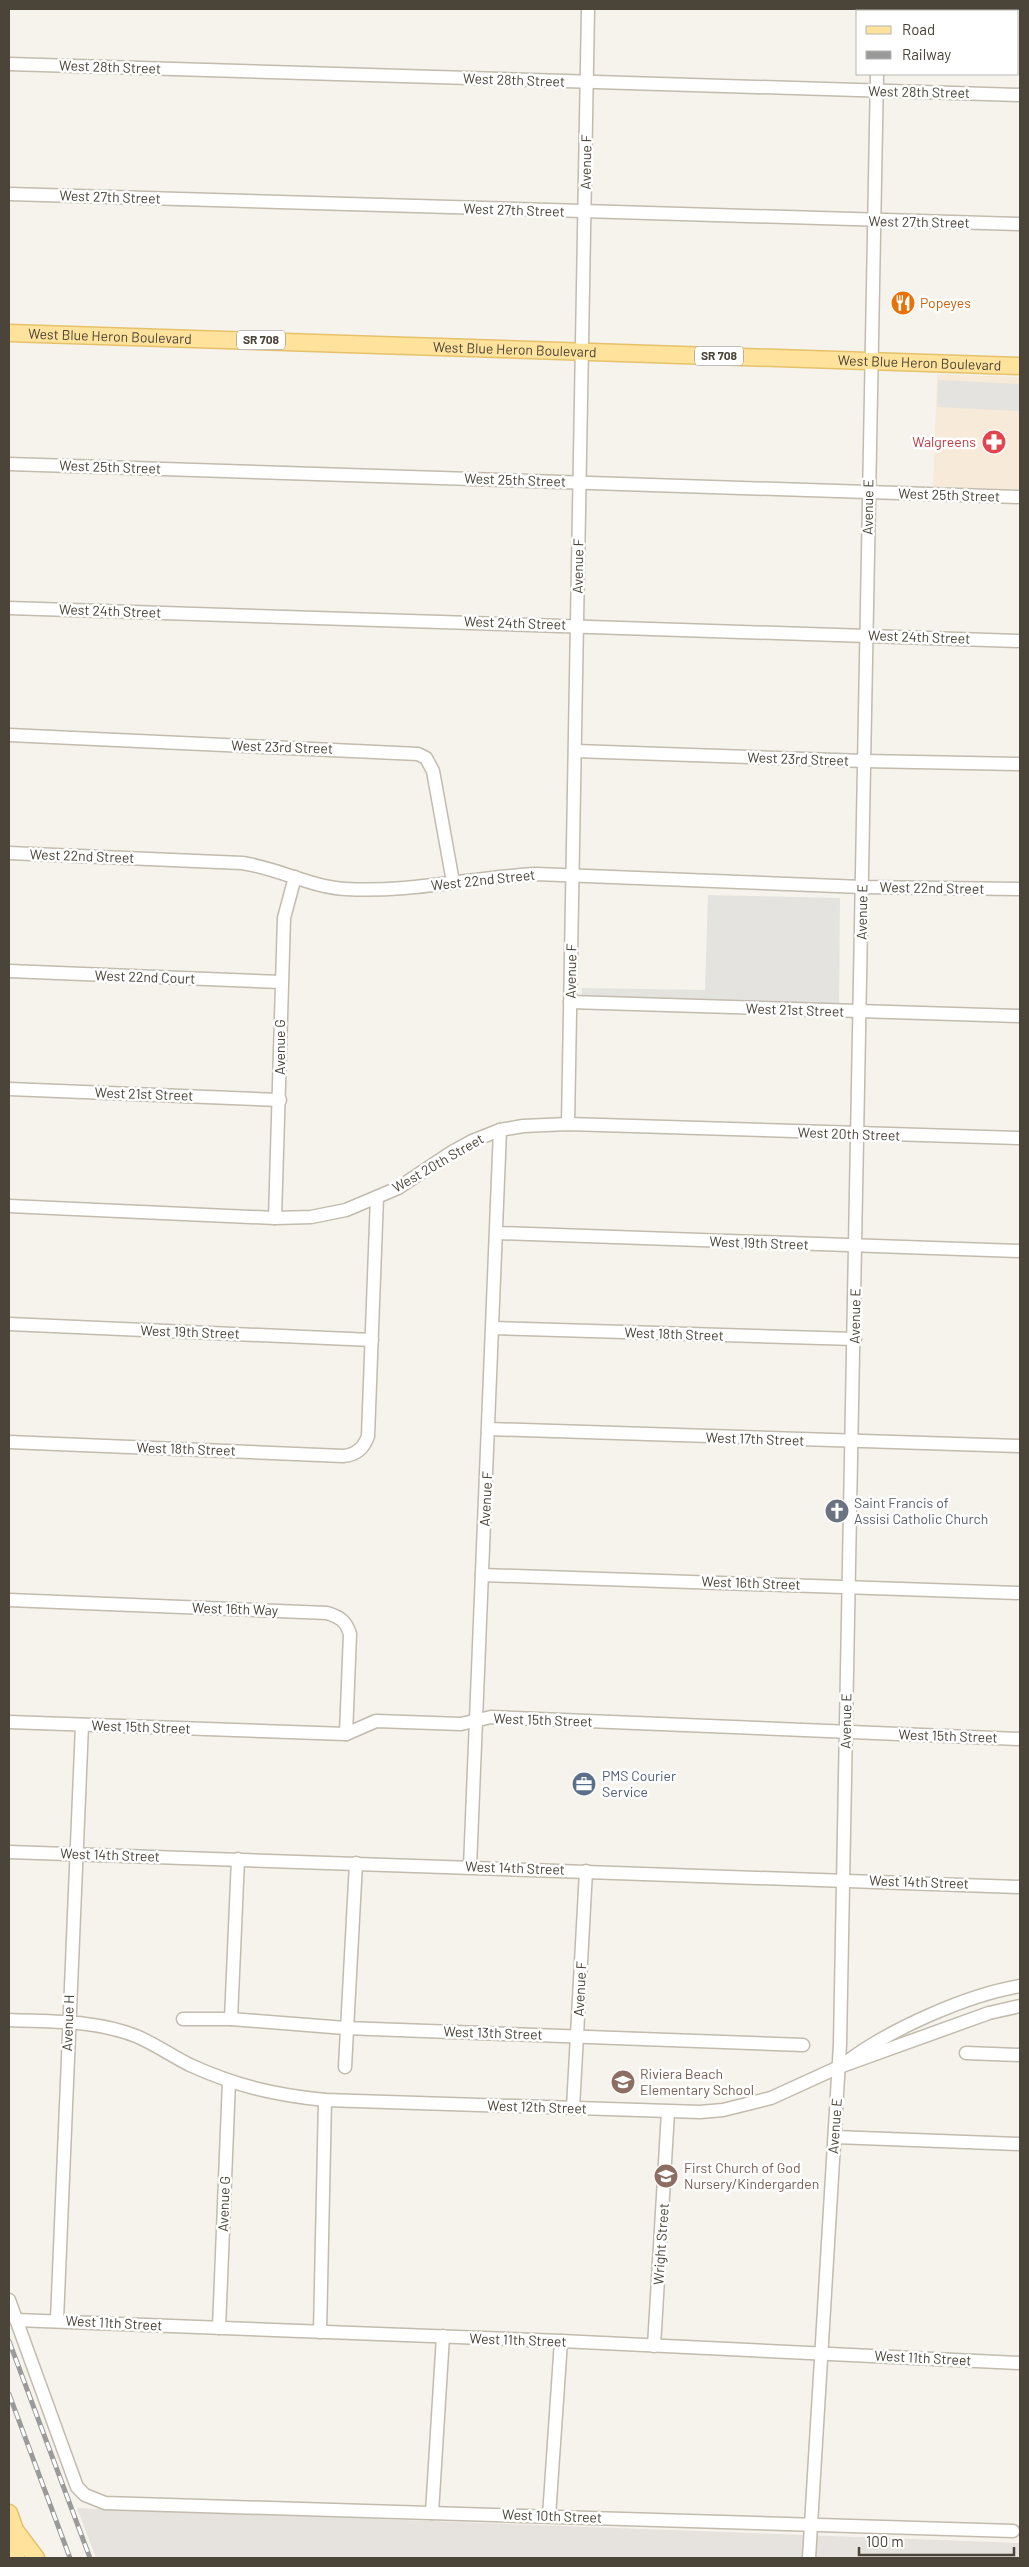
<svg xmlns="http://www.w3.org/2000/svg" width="1029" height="2567" viewBox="0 0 1029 2567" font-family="Barlow,sans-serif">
	<rect width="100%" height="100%" fill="#f6f3ec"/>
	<path fill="#f7ead8" d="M937 374 1020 377V489L933 488Z"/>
	<path fill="#e6e2dd" d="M77 2508 1020 2543V2558H96Z"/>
	<g fill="#e5e3e0">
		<path d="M938 380 1020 384V411L937 407Z"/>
		<path d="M708 895 840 898 839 1014 814 1013V1018L771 1017V1012L581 1005 582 988 705 990Z"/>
	</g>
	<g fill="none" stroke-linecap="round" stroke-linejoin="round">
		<defs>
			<g id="minor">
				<path d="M878 11V9"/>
				<path d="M9 64 1020 95"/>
				<path d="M9 194 1020 224"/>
				<path d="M9 464 1020 497"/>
				<path d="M9 608 1020 641"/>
				<path d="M9 735 418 754 426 758 433 771 453 882"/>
				<path d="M575 751 864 761 1020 764"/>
				<path d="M9 853 242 863C278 868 310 887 346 889 410 893 473 877 536 874L862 887 1020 889"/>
				<path d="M9 971 281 982"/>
				<path d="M570 1002 1020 1016"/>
				<path d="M9 1089 280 1100"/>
				<path d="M568 1124 588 9"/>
				<path d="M9 1206 275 1218 311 1217 346 1210 398 1188 452 1152 472 1141 500 1130 523 1126 568 1124 1020 1138"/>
				<path d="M275 1218 284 918 295 877"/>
				<path d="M498 1233 1020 1251"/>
				<path d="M9 1324 372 1340"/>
				<path d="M493 1328 855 1339"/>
				<path d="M489 1429 1020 1446"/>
				<path d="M9 1442 343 1456C356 1455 364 1448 368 1436L377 1197"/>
				<path d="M482 1575 1020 1593"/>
				<path d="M9 1600 327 1613C340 1617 346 1621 350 1634L346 1734"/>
				<path d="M9 1722 346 1734 376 1721 461 1724 491 1717 1020 1739"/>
				<path d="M9 1852 1020 1887"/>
				<path d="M470 1867 500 1130"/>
				<path d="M183 2019H231L345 2028 803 2045"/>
				<path d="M231 2019 238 1859"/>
				<path d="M9 2020C51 2022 96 2020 136 2036 155 2044 172 2056 190 2065 236 2086 275 2095 325 2100L700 2112 723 2110 771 2098 839 2067 989 2013 1020 2006"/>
				<path d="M966 2053 1020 2055"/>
				<path d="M849 2060C893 2028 967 1995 1020 1986"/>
				<path d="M345 2067 356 1863"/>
				<path d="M573 2108 586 1871"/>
				<path d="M835 2137 1020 2144"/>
				<path d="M9 2300 77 2487 85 2495 105 2503 1013 2531"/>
				<path d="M16 2320 561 2341 1020 2363"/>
				<path d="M57 2320 82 1725"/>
				<path d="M219 2328 229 2081"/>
				<path d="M320 2332 325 2100"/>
				<path d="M654 2346 668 2112"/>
				<path d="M432 2513 443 2336"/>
				<path d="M549 2516 561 2341"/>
				<path d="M809 2558 840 2044 877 74"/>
			</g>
			<g id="major">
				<path id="s1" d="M9 333 1020 366"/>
				<path d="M9 2513 15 2530 36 2558"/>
				<path d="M15 2530 16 2558"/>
			</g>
		</defs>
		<use href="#minor" stroke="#c2bbae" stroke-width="15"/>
		<use href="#major" stroke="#e6c16a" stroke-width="19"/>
		<use href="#minor" stroke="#fff" stroke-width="12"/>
		<use href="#major" stroke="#ffe39c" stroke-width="16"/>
		<defs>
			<g id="rail">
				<path d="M9 2341 90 2558"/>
				<path d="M9 2394 70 2558"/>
			</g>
		</defs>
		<use href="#rail" stroke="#9a9a9a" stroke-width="5"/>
		<use href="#rail" stroke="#fff" stroke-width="3" stroke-dasharray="9" stroke-linecap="butt"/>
	</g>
	<defs>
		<symbol id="restaurant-disc" viewBox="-11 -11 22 22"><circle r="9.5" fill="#e8710a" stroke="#fff"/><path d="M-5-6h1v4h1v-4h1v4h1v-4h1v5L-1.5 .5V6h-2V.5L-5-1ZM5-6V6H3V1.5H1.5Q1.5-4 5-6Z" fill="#fff"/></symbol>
		<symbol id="pharmacy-disc" viewBox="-11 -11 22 22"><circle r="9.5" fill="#e0444e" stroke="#fff"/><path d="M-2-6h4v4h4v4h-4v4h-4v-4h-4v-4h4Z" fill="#fff"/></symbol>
		<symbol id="church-disc" viewBox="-11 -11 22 22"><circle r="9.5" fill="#6b7280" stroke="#fff"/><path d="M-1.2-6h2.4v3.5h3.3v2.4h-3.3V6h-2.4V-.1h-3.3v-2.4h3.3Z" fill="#fff"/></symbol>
		<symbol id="office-disc" viewBox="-11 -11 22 22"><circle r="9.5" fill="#5c6f8a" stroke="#fff"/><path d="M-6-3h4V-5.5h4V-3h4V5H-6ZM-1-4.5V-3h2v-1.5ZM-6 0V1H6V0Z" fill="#fff"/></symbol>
		<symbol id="school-disc" viewBox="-11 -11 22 22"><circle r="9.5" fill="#8d6e63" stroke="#fff"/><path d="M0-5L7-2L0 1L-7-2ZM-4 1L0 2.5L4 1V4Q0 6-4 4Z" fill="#fff"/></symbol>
	</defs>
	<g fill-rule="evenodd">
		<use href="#restaurant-disc" x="889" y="289" width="28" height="28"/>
		<use href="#pharmacy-disc" x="980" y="428" width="28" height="28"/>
		<use href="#church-disc" x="823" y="1497" width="28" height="28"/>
		<use href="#office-disc" x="570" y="1770" width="28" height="28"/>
		<use href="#school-disc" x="609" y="2068" width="28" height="28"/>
		<use href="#school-disc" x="652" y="2162" width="28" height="28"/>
	</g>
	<g text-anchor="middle" stroke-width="5" stroke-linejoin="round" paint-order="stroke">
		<g fill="#fff" stroke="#817c74" stroke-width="1">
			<rect x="237" y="330.5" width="48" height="19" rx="4"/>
			<rect x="695" y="346.5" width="48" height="19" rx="4"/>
		</g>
		<g font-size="12" font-weight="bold" fill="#4b4439">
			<text x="261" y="344">SR 708</text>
			<text x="719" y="360">SR 708</text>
		</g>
		<g font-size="14" fill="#4b4439" stroke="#fff">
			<text transform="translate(110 67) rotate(2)" y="5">West 28th Street</text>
			<text transform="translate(514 80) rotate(2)" y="5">West 28th Street</text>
			<text transform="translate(919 92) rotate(1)" y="5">West 28th Street</text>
			<text transform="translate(586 162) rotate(-89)" y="5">Avenue F</text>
			<text transform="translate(110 197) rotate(2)" y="5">West 27th Street</text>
			<text transform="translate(514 210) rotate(2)" y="5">West 27th Street</text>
			<text transform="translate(919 222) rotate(1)" y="5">West 27th Street</text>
			<text dy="5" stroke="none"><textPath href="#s1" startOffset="101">West Blue Heron Boulevard</textPath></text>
			<text dy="5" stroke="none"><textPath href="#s1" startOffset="506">West Blue Heron Boulevard</textPath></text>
			<text dy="5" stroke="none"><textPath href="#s1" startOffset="911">West Blue Heron Boulevard</textPath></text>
			<text transform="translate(110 467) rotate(2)" y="5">West 25th Street</text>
			<text transform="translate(515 480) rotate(2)" y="5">West 25th Street</text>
			<text transform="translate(949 495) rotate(2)" y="5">West 25th Street</text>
			<text transform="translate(868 507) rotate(-89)" y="5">Avenue E</text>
			<text transform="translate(578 566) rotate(-89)" y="5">Avenue F</text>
			<text transform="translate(110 611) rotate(2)" y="5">West 24th Street</text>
			<text transform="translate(515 623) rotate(2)" y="5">West 24th Street</text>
			<text transform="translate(919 637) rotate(2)" y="5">West 24th Street</text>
			<text transform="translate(282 747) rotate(2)" y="5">West 23rd Street</text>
			<text transform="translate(798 759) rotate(2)" y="5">West 23rd Street</text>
			<text transform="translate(82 856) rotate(2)" y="5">West 22nd Street</text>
			<text transform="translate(483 880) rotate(-6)" y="5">West 22nd Street</text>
			<text transform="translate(932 888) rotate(1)" y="5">West 22nd Street</text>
			<text transform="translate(862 912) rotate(-89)" y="5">Avenue E</text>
			<text transform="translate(571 971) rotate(-89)" y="5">Avenue F</text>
			<text transform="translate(145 977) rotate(2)" y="5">West 22nd Court</text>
			<text transform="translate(795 1010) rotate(2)" y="5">West 21st Street</text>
			<text transform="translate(280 1047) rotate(-90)" y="5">Avenue G</text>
			<text transform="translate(144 1094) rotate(2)" y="5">West 21st Street</text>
			<text transform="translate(849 1134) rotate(2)" y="5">West 20th Street</text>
			<text transform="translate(438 1163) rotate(-30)" y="5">West 20th Street</text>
			<text transform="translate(759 1243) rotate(2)" y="5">West 19th Street</text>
			<text transform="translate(855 1316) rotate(-89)" y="5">Avenue E</text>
			<text transform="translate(190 1332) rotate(2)" y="5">West 19th Street</text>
			<text transform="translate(674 1334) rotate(2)" y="5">West 18th Street</text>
			<text transform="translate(755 1439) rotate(2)" y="5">West 17th Street</text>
			<text transform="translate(186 1449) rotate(2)" y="5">West 18th Street</text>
			<text transform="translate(486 1499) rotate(-87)" y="5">Avenue F</text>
			<text transform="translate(751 1583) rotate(2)" y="5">West 16th Street</text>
			<text transform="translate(235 1609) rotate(2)" y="5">West 16th Way</text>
			<text transform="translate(543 1720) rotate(2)" y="5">West 15th Street</text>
			<text transform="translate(846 1721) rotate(-89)" y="5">Avenue E</text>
			<text transform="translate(141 1727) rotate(2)" y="5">West 15th Street</text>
			<text transform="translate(948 1736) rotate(2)" y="5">West 15th Street</text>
			<text transform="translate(110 1855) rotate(2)" y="5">West 14th Street</text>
			<text transform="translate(515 1868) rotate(2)" y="5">West 14th Street</text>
			<text transform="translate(919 1882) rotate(2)" y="5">West 14th Street</text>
			<text transform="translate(580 1989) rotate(-87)" y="5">Avenue F</text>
			<text transform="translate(68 2023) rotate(-88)" y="5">Avenue H</text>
			<text transform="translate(493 2033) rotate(2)" y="5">West 13th Street</text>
			<text transform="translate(537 2107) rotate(2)" y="5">West 12th Street</text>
			<text transform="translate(835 2126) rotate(-86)" y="5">Avenue E</text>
			<text transform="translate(224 2204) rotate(-88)" y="5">Avenue G</text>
			<text transform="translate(661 2244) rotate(-86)" y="5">Wright Street</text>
			<text transform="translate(114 2323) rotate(3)" y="5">West 11th Street</text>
			<text transform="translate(518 2340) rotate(2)" y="5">West 11th Street</text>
			<text transform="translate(923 2358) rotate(3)" y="5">West 11th Street</text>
			<text transform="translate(552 2516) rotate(2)" y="5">West 10th Street</text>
		</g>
		<g font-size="14" fill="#c56008" stroke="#fff" text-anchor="start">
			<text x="920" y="308">Popeyes</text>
		</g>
		<g font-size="14" fill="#be3a42" stroke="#fff" text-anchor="end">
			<text x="976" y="447">Walgreens</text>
		</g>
		<g font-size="14" fill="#5b616d" stroke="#fff" text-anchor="start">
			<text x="854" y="1508">Saint Francis of<tspan x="854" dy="16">Assisi Catholic Church</tspan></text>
		</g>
		<g font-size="14" fill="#4e5e75" stroke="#fff" text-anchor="start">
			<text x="602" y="1781">PMS Courier<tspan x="602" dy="16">Service</tspan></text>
		</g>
		<g font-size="14" fill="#785e54" stroke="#fff" text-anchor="start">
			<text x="640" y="2079">Riviera Beach<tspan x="640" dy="16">Elementary School</tspan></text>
			<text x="684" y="2173">First Church of God<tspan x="684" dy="16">Nursery/Kindergarden</tspan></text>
		</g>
	</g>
	<rect width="1029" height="2567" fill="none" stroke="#4b4439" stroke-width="20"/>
	<rect x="856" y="10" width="162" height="65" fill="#ffffff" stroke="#b7b4b0"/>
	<rect x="866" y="26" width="25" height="8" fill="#ffe39c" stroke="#b7b4b0"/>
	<text x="902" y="35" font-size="15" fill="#4b4439">Road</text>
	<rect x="866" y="51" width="25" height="8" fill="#9a9a9a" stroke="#b7b4b0"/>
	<text x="902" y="60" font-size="15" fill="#4b4439">Railway</text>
	<path d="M859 2547v8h155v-8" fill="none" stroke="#4b4439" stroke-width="2.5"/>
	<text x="866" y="2547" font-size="15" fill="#4b4439" stroke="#ffffff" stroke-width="4" paint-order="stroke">100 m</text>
</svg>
